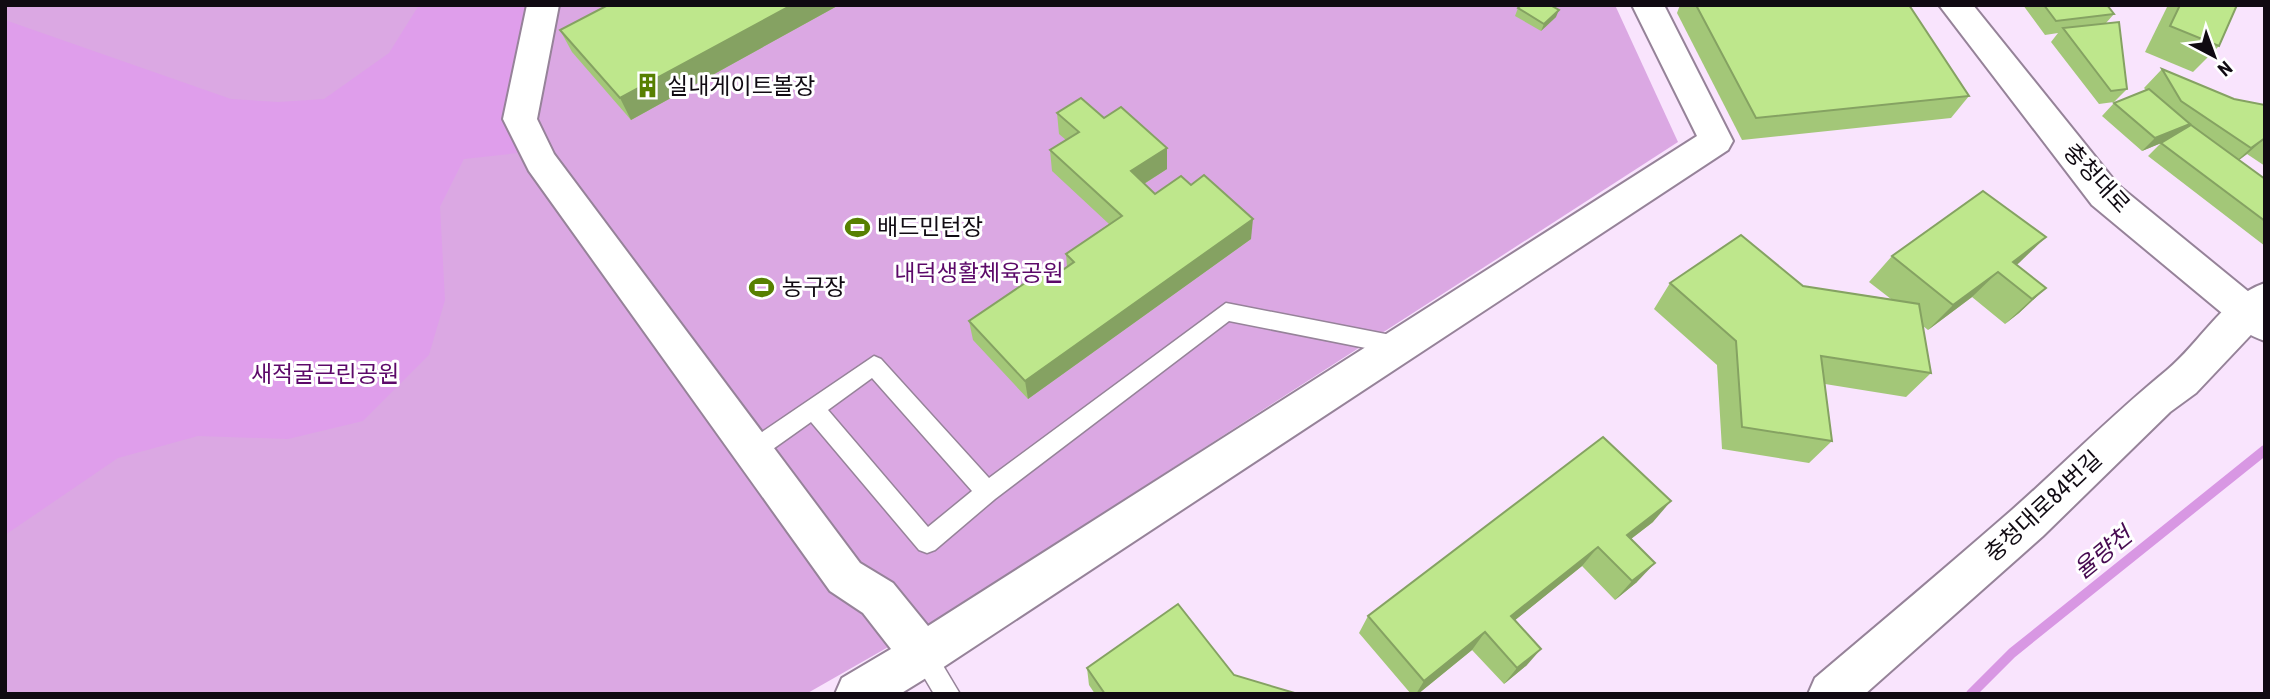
<svg xmlns="http://www.w3.org/2000/svg" width="2270" height="699" viewBox="0 0 2270 699" font-family="'Roboto Condensed','Noto Sans KR',sans-serif">
	<rect width="100%" height="100%" fill="#f9e4fd"/>
	<path fill="#dba8e3" d="M5 5H1615L1678 142 953 610 806 694H5Z"/>
	<path fill="#df9eeb" d="M419 5H546L518 153 464 159 440 207 445 300 429 355 363 421 288 439 198 436 118 458 5 535V20L231 99 278 102 324 99 389 53Z"/>
	<g fill="none" stroke-linecap="round" stroke-linejoin="round">
		<path stroke="#d897e3" stroke-width="10" d="M1971 694 2012 653 2265 450"/>
		<defs>
			<g id="service">
				<path d="M1226 303 1401 337 1408 340 1411 346 1408 352 1401 355 1229 321 995 499 935 550 927 553 919 550 811 422 759 459 751 462 743 459 740 452 743 445 874 356 881 359 989 478ZM872 378 972 491 928 527 828 410Z"/>
				<path d="M923 643 932 647 960 694H934L911 655 914 647Z"/>
			</g>
			<g id="minor">
				<path d="M527 5H559L537 119 554 154 860 563 893 583 928 626 1697 136 1632 5H1664L1733 141 1728 150 939 670 900 694H835L842 678 891 649 863 613 830 591 529 171 503 119Z"/>
				<path d="M2265 283V320L2196 393 2170 412 2043 536 1865 694H1808L1815 678C1881 622 1948 566 2013 509 2065 463 2113 414 2167 370 2200 343 2223 297 2265 283Z"/>
			</g>
			<path id="tertiary" d="M1939 5H1973L2118 185 2260 301 2265 310 2260 323 2247 328 2234 323 2092 205Z"/>
			<path id="secondary" d="M2247 296 2265 304V341C2248 335 2236 328 2228 312L2234 301Z"/>
		</defs>
		<use href="#service" stroke="#968399" stroke-width="3"/>
		<use href="#minor" stroke="#968399" stroke-width="4"/>
		<use href="#tertiary" stroke="#968399" stroke-width="4"/>
		<use href="#secondary" stroke="#968399" stroke-width="4"/>
		<use href="#service" fill="#fff" fill-rule="evenodd"/>
		<use href="#minor" fill="#fff" fill-rule="evenodd"/>
		<use href="#tertiary" fill="#fff" fill-rule="evenodd"/>
		<use href="#secondary" fill="#fff" fill-rule="evenodd"/>
	</g>
	<g fill="#a3c778">
		<path d="M608 5H839L631 120 572 52 560 30Z"/>
		<path d="M1680 5H1909L1969 96 1951 118 1742 140 1677 13Z"/>
		<path d="M2023 5H2107L2114 14 2106 23 2127 89 2114 102 2099 104 2051 42 2058 33 2045 35Z"/>
		<path d="M2168 5H2237L2219 46 2193 72 2145 52Z"/>
		<path d="M1518 8 1556 17 1541 31 1515 16Z"/>
		<path d="M2162 69 2234 99 2265 105V166L2247 154 2239 160 2265 179V246L2148 156 2161 143 2142 151 2102 116 2114 103 2146 90 2144 88Z"/>
		<path d="M1057 113 1104 118 1167 148V169L1144 184 1155 194 1251 239 1028 399 973 340 969 321 1064 269 1067 267 1066 254 1109 224 1052 171 1050 150 1066 140 1059 134Z"/>
		<path d="M1892 256 2017 265 2046 288 2019 313 2005 324 1972 297 1928 330 1923 326 1931 373 1906 397 1825 384 1832 441 1809 463 1722 449 1717 365 1654 309 1670 283 1803 286 1891 299 1869 282Z"/>
		<path d="M1653 522 1631 539 1637 582 1615 600 1582 566 1515 620 1527 665 1504 684 1472 650 1418 694H1411L1359 633 1368 616Z"/>
		<path d="M1087 668 1234 675 1298 694H1095L1089 685Z"/>
	</g>
	<g fill="#85a262">
		<path d="M792 5H839L631 120 620 98Z"/>
		<path d="M1559 10 1556 17 1541 31 1544 24Z"/>
		<path d="M2190 124 2176 137 2142 151 2155 138Z"/>
		<path d="M2265 138 2247 154 2231 166 2251 148Z"/>
		<path d="M1167 148V169L1131 192V171Z"/>
		<path d="M1253 219 1251 239 1028 399 1025 381Z"/>
		<path d="M2046 237 2019 263 2003 276 2013 262Z"/>
		<path d="M1998 272 1972 297 1928 330 1953 305Z"/>
		<path d="M2046 288 2019 313 2005 324 2032 299Z"/>
		<path d="M1671 501 1653 522 1610 555 1627 535Z"/>
		<path d="M1598 547 1582 566 1498 634 1511 616Z"/>
		<path d="M1655 563 1637 582 1615 600 1632 581Z"/>
		<path d="M1485 632 1472 650 1418 694H1416L1424 681Z"/>
		<path d="M1541 649 1527 665 1504 684 1517 668Z"/>
	</g>
	<g fill="#bee78c" stroke="#85a262" stroke-width="2">
		<path d="M608 5H792L620 98 560 30Z"/>
		<path d="M1521 5H1550L1559 10 1544 24 1518 8Z"/>
		<path d="M1696 5H1909L1969 96 1756 118Z"/>
		<path d="M2044 5H2107L2114 14 2056 21Z"/>
		<path d="M2180 5H2237L2219 46 2170 26Z"/>
		<path d="M2119 22 2127 89 2111 91 2063 28Z"/>
		<path d="M2162 69 2234 99 2265 105V138L2251 148 2181 101Z"/>
		<path d="M2149 89 2190 124 2155 138 2114 103Z"/>
		<path d="M1081 98 1104 118 1121 107 1167 148 1131 171 1155 194 1181 176 1191 185 1204 175 1253 219 1025 381 969 321 1053 264 1064 269 1074 262 1066 254 1122 216 1050 150 1079 132 1057 113Z"/>
		<path d="M2191 125 2265 179V221L2161 143Z"/>
		<path d="M1983 191 2046 237 2013 262 2046 288 2032 299 1998 272 1953 305 1892 256Z"/>
		<path d="M1741 235 1803 286 1919 304 1931 373 1821 356 1832 441 1742 427 1736 341 1670 283Z"/>
		<path d="M1603 437 1671 501 1627 535 1655 563 1632 581 1598 547 1511 616 1541 649 1517 668 1485 632 1424 681 1368 616Z"/>
		<path d="M1178 604 1234 675 1298 694H1105L1087 668Z"/>
	</g>
	<defs>
		<symbol id="building-bare" viewBox="-9 -9 18 18"><path d="M-4-6H4V6H1V3H-1V6H-4ZM-2.5-4.3h1.7v1.8h-1.7ZM.8-4.3h1.7v1.8H.8ZM-2.5-1h1.7V.8h-1.7ZM.8-1h1.7V.8H.8Z" fill="#578001" stroke="#fff" stroke-width="2.5" paint-order="stroke"/></symbol>
		<symbol id="stadium-bare" viewBox="-9 -9 18 18"><path d="M0-5a6.5 5 0 1 0 0 10a6.5 5 0 1 0 0-10ZM-3.5-1.8h7v3.6h-7Z" fill="#578001" stroke="#fff" stroke-width="2.5" paint-order="stroke"/></symbol>
	</defs>
	<g fill-rule="evenodd">
		<use href="#building-bare" x="630" y="68" width="35" height="35"/>
		<use href="#stadium-bare" x="840" y="210" width="35" height="35"/>
		<use href="#stadium-bare" x="744" y="270" width="35" height="35"/>
	</g>
	<g text-anchor="middle" stroke-width="6" stroke-linejoin="round" paint-order="stroke">
		<g font-size="23" fill="#100a12" stroke="#fff" text-anchor="start">
			<text x="667" y="94">실내게이트볼장</text>
			<text x="877" y="235">배드민턴장</text>
			<text x="782" y="295">농구장</text>
		</g>
		<g font-size="23" fill="#100a12" stroke="#fff">
			<text transform="translate(2097 178) rotate(47)" y="8">충청대로</text>
			<text transform="translate(2043 506) rotate(-43)" y="8">충청대로84번길</text>
		</g>
		<g font-size="23" fill="#5c0969" stroke="#fff">
			<text x="979" y="281">내덕생활체육공원</text>
			<text x="325" y="382">새적굴근린공원</text>
		</g>
		<g font-size="24" font-style="italic" fill="#470b51" stroke="#fff">
			<text transform="translate(2103 553) rotate(-39)" y="8">율량천</text>
		</g>
	</g>
	<rect width="2270" height="699" fill="none" stroke="#100a12" stroke-width="14"/>
	<g transform="translate(2214 56) rotate(139)" stroke="#ffffff" stroke-width="5" paint-order="stroke">
	<path d="M0-5L12 26L0 18L-12 26Z" fill="#100a12"/>
	<text y="-10" font-size="19" font-weight="bold" text-anchor="middle" fill="#100a12">N</text>
	</g>
</svg>
